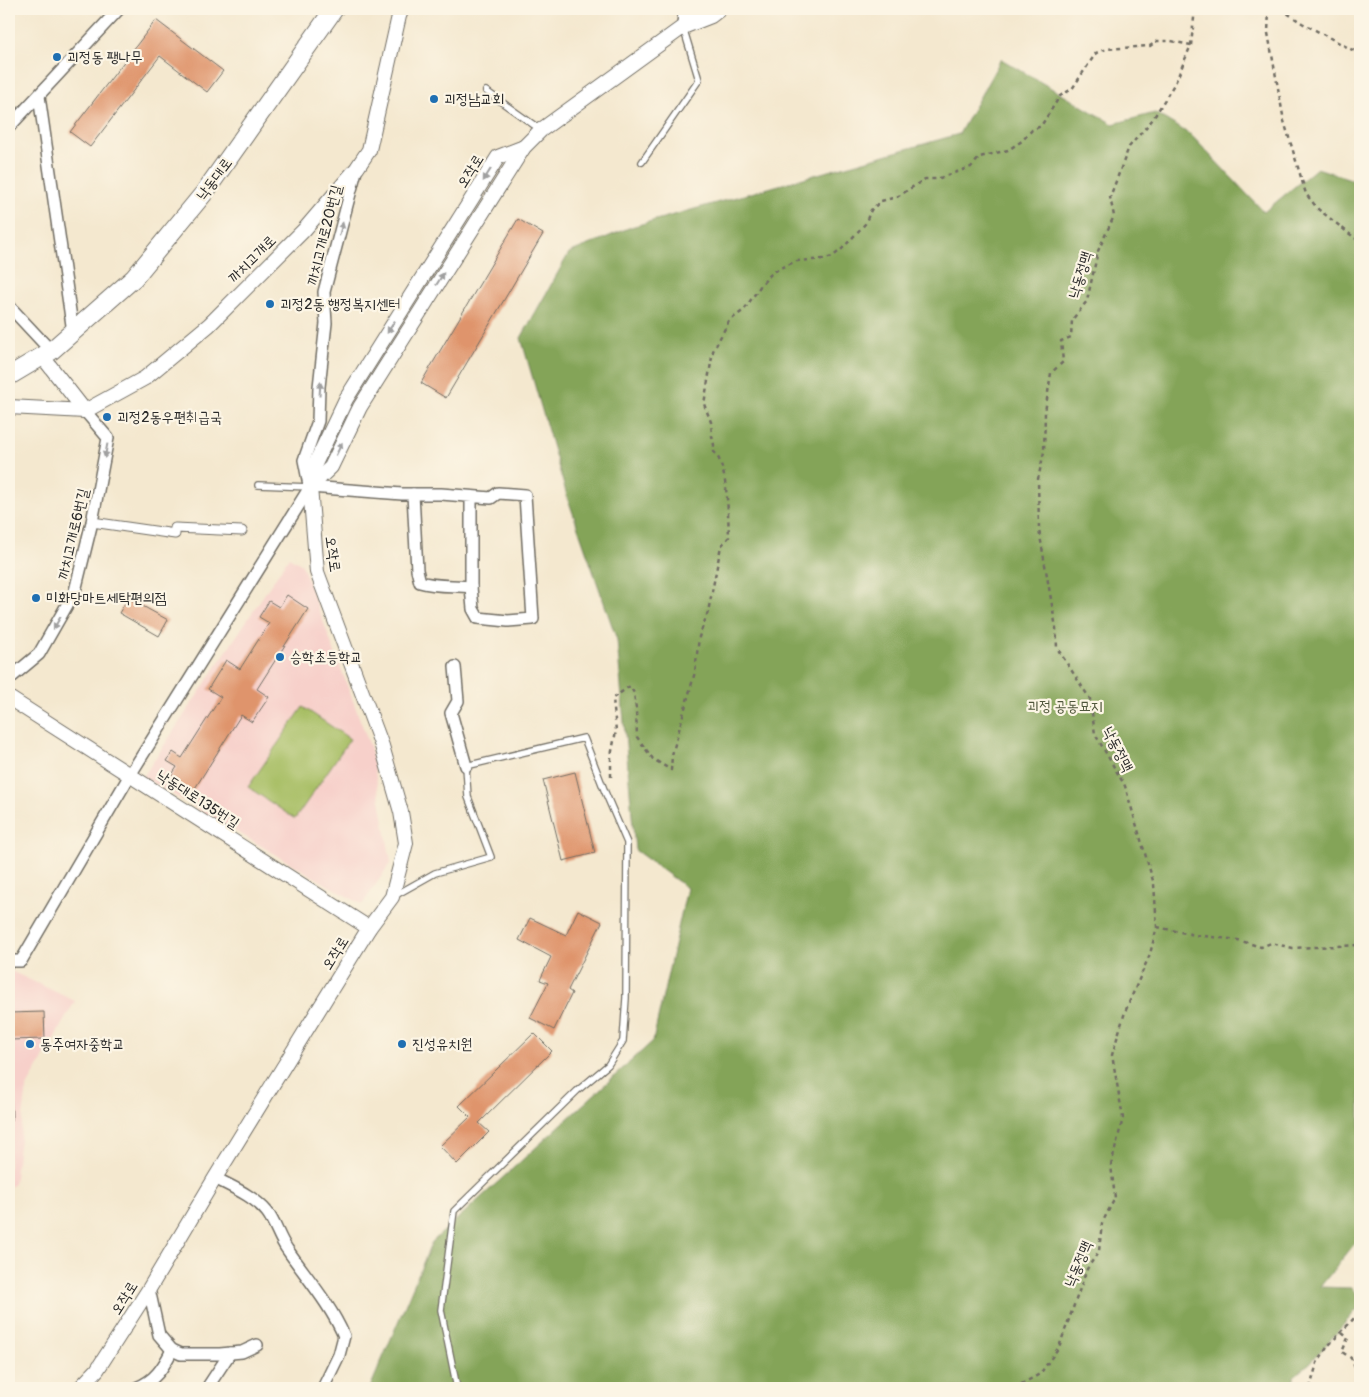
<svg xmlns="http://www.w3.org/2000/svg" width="1369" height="1397" viewBox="0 0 1369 1397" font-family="Pangolin,'Poor Story',sans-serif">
	<rect width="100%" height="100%" fill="#fcf5e5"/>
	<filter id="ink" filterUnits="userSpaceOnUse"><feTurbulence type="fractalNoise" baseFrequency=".02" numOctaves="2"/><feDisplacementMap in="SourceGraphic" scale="10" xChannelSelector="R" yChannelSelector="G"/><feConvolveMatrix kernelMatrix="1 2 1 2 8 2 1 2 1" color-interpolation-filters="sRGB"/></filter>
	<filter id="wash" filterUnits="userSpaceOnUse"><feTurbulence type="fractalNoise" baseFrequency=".0096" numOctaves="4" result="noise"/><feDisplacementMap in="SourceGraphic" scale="20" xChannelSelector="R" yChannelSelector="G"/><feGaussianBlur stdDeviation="1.12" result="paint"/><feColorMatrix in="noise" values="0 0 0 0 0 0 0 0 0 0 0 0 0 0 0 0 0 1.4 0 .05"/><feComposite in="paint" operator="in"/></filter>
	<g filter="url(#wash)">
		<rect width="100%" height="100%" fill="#f4e8cf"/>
		<g fill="#f7d0ca">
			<path d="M289 557 302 565 371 749 391 862 362 905 143 777Z"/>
			<path d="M9 972H13L75 1001 27 1087 14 1184 9 1187Z"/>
		</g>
		<path fill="#a6bd62" stroke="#687446" d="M303 707 350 739 295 819 248 787Z"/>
		<path fill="#84a458" stroke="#586842" d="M1001 59 1113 124 1155 113 1191 135 1264 212 1317 168 1360 182V1237L1320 1287 1352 1288 1360 1297V1306L1310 1363 1294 1376V1388H370L432 1242 653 1041 687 888 635 850 617 640 567 496 521 338 569 253 631 227 959 134Z"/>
		<g id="blocks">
			<g fill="#df946c">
				<path d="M156 20 223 71 207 92 160 56 90 147 70 132Z"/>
				<path d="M518 219 543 234 446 398 421 383Z"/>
				<path d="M287 595 308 609 257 689 269 697 252 722 241 715 192 793 169 779 177 767 167 761 173 752 182 758 221 697 208 689 226 660 240 669 269 623 259 617 269 601 279 607Z"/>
				<path d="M128 598 168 620 159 636 119 613Z"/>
				<path d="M575 772 595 853 563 861 543 780Z"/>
				<path d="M578 910 602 922 568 990 572 993 554 1030 530 1018 548 983 540 980 551 957 519 940 530 918 566 935Z"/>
				<path d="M44 1012 45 1039 9 1040V1013Z"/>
				<path d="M534 1033 552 1051 479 1123 489 1132 457 1164 440 1146 470 1117 459 1106Z"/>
				<path d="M9 1080H11L12 1120H9Z"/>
			</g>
		</g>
	</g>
	<g filter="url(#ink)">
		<use href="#blocks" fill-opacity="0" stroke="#716d64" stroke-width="1"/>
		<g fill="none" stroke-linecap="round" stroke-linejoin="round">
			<defs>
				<g id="service">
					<path d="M486 91 541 130"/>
					<path d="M642 162 699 80 683 27"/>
					<path d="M258 485 310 487"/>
					<path d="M394 896 435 873 491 857 468 797 466 766 584 738 605 792 627 843 626 998 623 1041 608 1065 577 1091 454 1211 441 1310 457 1388"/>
				</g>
				<path id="pedestrian" d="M92 522 175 534V528L242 531"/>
				<g id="minor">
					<path d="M683 27 684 9"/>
					<path d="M39 96 73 332"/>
					<path d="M9 127 119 9"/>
					<path d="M9 306 51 351"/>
					<path d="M309 485 304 460 318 421 319 387 326 323 324 292 356 171"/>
					<path d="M310 487 402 494H441L491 498 498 493 525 495 533 619 508 621 478 618 473 609 471 587V497"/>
					<path d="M413 494 417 570 420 582C436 587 454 585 471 587"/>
					<path d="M455 667 458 701 451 713 466 766"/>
					<path d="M9 679 39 654 75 591 92 522 108 438 85 411"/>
					<path d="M9 961H21L130 775 310 487"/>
					<path d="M215 1178C232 1187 254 1196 267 1212 275 1222 279 1238 287 1249 307 1278 330 1304 344 1336L339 1355 323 1388"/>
					<path d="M149 1289 159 1335 172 1350 181 1354H220L242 1352 257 1345"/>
					<path d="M136 1388C155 1381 163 1368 172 1350"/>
					<path d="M207 1388 230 1353"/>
				</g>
				<g id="tertiary">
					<path d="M684 27 697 9"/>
					<path d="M42 356 85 411"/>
					<path d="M9 407 85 411 145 378 209 325 304 230 357 168 369 150 399 16 402 9"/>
					<path d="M310 487 331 467 360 407 524 147 541 130 683 27 711 16 720 9"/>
					<path d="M9 698 369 928"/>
					<path d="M80 1388 97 1370 149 1289 215 1178 369 928 392 897 406 843 401 812 382 746 317 572 310 487 314 466 346 399 498 157 524 147"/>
				</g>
				<path id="primary" d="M9 376 51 351 134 278 204 193 334 9"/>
			</defs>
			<use href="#service" stroke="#716d64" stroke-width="8"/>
			<use href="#pedestrian" stroke="#716d64" stroke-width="11"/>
			<use href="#minor" stroke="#716d64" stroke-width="14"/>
			<use href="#tertiary" stroke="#716d64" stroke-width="16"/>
			<use href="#primary" stroke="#716d64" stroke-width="20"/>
			<g stroke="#716d64" stroke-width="2.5" stroke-dasharray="4 4" stroke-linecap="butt">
				<path d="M1269 9 1268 33 1284 121 1306 194 1318 209 1360 242"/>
				<path d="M1281 9 1302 23 1360 54"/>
				<path d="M611 777V756L616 731 613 698 630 686 634 693 636 709 637 737 653 759 671 770 672 755 695 672 699 637 708 612 721 546 729 537C728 517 728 465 714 452V445L712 436 711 422 704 404 713 351 729 321 744 310 761 285 770 275 780 268 797 261 825 259 832 257 842 249 865 224 871 210 881 201 897 197 925 179H937L971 167 980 157 1008 150 1022 141 1032 130 1041 126 1060 96 1072 89 1096 53 1106 49 1150 46 1157 41H1171L1191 45"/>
				<path d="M1157 927 1195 935 1238 940 1261 947 1271 943 1293 948 1360 945"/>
				<path d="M1342 1333 1348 1338 1342 1352 1351 1358 1360 1377"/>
				<path d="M1014 1388 1040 1374 1059 1347 1087 1269 1099 1251 1102 1223 1115 1198 1111 1165 1123 1118 1112 1055 1125 1012 1150 954 1157 927 1154 884 1125 786 1095 734 1090 699 1057 648 1056 628 1039 530 1038 479 1044 452 1045 412 1051 373 1063 362 1061 341 1071 337 1072 320 1087 301 1098 251 1114 216 1110 197 1129 147 1153 119 1176 81 1191 45 1195 9"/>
				<path d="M1310 1388 1317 1363 1328 1346 1360 1312"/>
			</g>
			<use href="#service" stroke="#fff" stroke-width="5.5"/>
			<use href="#pedestrian" stroke="#fff" stroke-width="9"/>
			<use href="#minor" stroke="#fff" stroke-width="11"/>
			<use href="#tertiary" stroke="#fff" stroke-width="14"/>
			<use href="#primary" stroke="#fff" stroke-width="18"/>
		</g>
		<defs><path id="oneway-solid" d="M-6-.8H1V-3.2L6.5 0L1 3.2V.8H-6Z" transform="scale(1.25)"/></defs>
		<g fill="#a0a0a0">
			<use href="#oneway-solid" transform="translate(487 175) rotate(122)"/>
			<use href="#oneway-solid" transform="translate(341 229) rotate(-75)"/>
			<use href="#oneway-solid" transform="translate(440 279) rotate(-58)"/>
			<use href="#oneway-solid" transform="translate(391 327) rotate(122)"/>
			<use href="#oneway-solid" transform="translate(320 389) rotate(-86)"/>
			<use href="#oneway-solid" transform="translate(339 449) rotate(-64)"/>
			<use href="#oneway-solid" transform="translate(106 451) rotate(101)"/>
			<use href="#oneway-solid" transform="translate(57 623) rotate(120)"/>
		</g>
	</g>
	<g fill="#1f6fb2" stroke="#fcf5e5" stroke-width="2">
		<circle cx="57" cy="57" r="5"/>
		<circle cx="434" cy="99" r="5"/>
		<circle cx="270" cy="304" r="5"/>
		<circle cx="107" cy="417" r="5"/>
		<circle cx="36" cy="598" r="5"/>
		<circle cx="280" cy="657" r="5"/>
		<circle cx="30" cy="1044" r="5"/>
		<circle cx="402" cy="1044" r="5"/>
	</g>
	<g text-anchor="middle" stroke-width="4.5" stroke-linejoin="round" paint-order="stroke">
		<g font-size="15" fill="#2b2b2b" stroke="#fcf5e5" text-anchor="start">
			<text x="67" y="62">괴정동 팽나무</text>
			<text x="444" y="104">괴정남교회</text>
			<text x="280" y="309">괴정2동 행정복지센터</text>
			<text x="117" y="422">괴정2동우편취급국</text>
			<text x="46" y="603">미화당마트세탁편의점</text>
			<text x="290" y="662">승학초등학교</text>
			<text x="40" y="1049">동주여자중학교</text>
			<text x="412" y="1049">진성유치원</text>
		</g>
		<g font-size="15" fill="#2b2b2b" stroke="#fcf5e5">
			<text transform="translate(470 171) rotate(-58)" y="5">오작로</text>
			<text transform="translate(214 179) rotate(-53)" y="5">낙동대로</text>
			<text transform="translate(324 235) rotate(-76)" y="5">까치고개로20번길</text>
			<text transform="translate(252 259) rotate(-45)" y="5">까치고개로</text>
			<text transform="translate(1080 275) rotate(-73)" y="5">낙동정맥</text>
			<text transform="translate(73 534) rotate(-77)" y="5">까치고개로6번길</text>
			<text transform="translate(333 554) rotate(82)" y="5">오작로</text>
			<text transform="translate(1118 749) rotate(63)" y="5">낙동정맥</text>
			<text transform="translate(198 799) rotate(33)" y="5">낙동대로135번길</text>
			<text transform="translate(335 953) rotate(-58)" y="5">오작로</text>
			<text transform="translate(1078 1264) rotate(-67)" y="5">낙동정맥</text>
			<text transform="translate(124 1298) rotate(-58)" y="5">오작로</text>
		</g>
		<g font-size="15" fill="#50573c" stroke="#fcf5e5">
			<text x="1065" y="711">괴정 공동묘지</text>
		</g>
	</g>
	<rect width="1369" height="1397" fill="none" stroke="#fcf5e5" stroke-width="30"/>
</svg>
